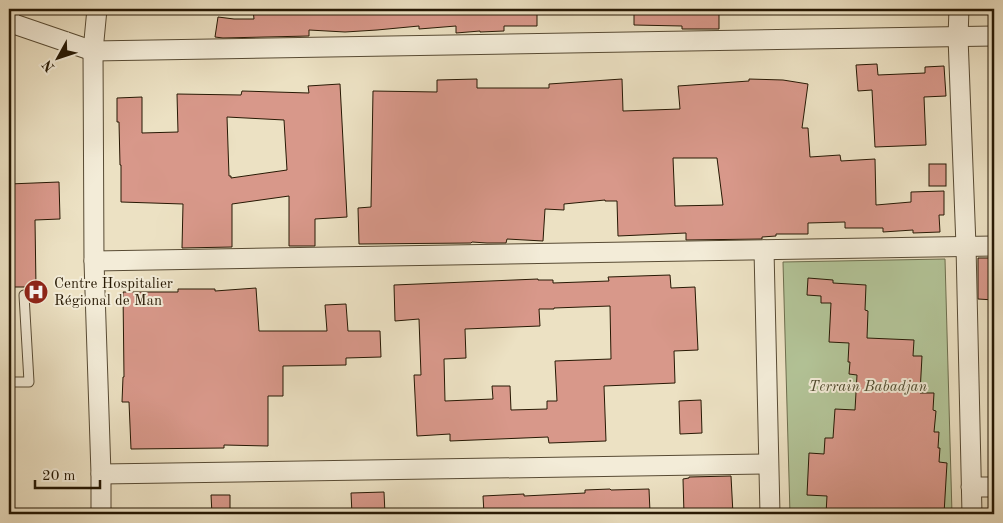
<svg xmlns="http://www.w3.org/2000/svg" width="1003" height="523" viewBox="0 0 1003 523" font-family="'Old Standard TT',serif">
	<rect width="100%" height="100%" fill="#ece1c3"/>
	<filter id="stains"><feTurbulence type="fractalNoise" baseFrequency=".004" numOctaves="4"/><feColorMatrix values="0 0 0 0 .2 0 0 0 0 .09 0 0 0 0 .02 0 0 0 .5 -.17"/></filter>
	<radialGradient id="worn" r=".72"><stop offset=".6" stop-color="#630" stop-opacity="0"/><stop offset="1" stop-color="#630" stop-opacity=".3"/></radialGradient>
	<path fill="#b3c498" stroke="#6d6e4e" d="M945 259 952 514H790L783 262Z"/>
	<g fill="#d8988a" stroke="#271904" fill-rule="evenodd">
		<path d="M253 9H537V26H504V31L480 32V31L456 33V26L419 29V26L377 30 345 32 309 30V36L223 38 215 37 218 17 234 19H254Z"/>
		<path d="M634 9H719V29H682V26L634 25Z"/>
		<path d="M877 64 878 75 925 73V67L944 66 946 96 924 97 926 145 875 147 872 90 858 91 856 65Z"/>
		<path d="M477 79V88H549V84L622 79 623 111 680 109 678 86 749 81V79L783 80 808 84 802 128H808L810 157 840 155 841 161 875 159 876 205 911 202V192L944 191V215H939L940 232 913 233V230L883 232V228H845V222L808 223V234H776V236L762 237V239L686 240V233L618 236 617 201H605V200L564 204V210L545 209 543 241 507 239 506 243H487L472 242 471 243 359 244 358 208 371 207 373 91 437 92V80ZM673 158H717L723 205 675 206Z"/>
		<path d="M340 84 347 217 315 219V246H289V196L232 204V247L182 248 183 204 121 202V165H120L119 122H117V98L142 97V133L178 132 177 94 241 95 242 91 309 93 308 86ZM227 117 284 120 287 170 231 178V176H229Z"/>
		<rect x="929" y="164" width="17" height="22"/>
		<path d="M59 182 60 219 35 220 36 287H9V184Z"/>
		<path d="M978 258H994V300L978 299Z"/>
		<path d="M670 275 671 288 695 287 698 350 674 351 675 383 604 386 606 441 549 443 548 437 450 441V434L417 436 414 375H421L419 319 395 321 394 285 538 279V280H553V283L609 281 608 277ZM610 306 611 359 555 361 557 401H547V409L511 410 510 386H492L493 399 445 401 444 359 466 358 465 329 540 326 539 309H554V308Z"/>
		<path d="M808 278 833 280V283L866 285 865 310 868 311 867 338 914 340 913 356H922L920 393H934L933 410 936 411 934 432H939L938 448H940L939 462 947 463 944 514H826L827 496 807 495 809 453 824 454 825 438H833L835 409 855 410 857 375 849 374 850 362H848L849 343 829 342 831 303H821V296L807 295Z"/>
		<path d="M256 288 259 331H327L325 305 346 304 348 331H380L381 357 346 358V365L283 366V396H268V446L224 445V448L131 449 129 402H122L123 377H124L123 292H178V289H215V291Z"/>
		<path d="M701 400 702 433 680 434 679 401Z"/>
		<path d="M731 476 733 514H684L683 479 689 478V477Z"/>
		<path d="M610 489 611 490 649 489 650 512 612 513V514H484L483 496 524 494V496L585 493V490Z"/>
		<path d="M384 492 385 514H352L351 493Z"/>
		<path d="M211 495H230V514H212Z"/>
	</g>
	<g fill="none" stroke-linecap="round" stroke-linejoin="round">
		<defs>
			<path id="service" d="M9 382H29L24 295"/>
			<g id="minor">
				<path d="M97 9 93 51 94 261 101 474V514"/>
				<path d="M959 9 958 37 966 246 972 514"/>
				<path d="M9 18 14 24 93 51 994 36"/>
				<path d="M764 250 770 514"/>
				<path d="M94 261 994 246"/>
				<path d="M101 474 768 464"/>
				<path d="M971 487H994"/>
			</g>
		</defs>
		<use href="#service" stroke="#584b34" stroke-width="11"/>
		<use href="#minor" stroke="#584b34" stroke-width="21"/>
		<use href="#service" stroke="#f3ecd8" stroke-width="9"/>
		<use href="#minor" stroke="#f3ecd8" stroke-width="19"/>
	</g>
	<defs>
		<symbol id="hospital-disc" viewBox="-11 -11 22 22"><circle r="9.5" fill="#8f2418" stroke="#f3ecd8"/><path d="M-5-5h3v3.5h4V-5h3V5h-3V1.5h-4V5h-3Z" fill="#fff"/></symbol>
	</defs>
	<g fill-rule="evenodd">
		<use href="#hospital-disc" x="22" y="278" width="28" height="28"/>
	</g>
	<g text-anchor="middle" stroke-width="4" stroke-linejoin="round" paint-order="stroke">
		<g font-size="15" fill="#271904" stroke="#f3ecd8" text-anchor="start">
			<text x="54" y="288">Centre Hospitalier<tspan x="54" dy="17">Régional de Man</tspan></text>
		</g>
		<g font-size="15" font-style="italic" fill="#514c30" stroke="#f3ecd8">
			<text x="868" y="391">Terrain Babadjan</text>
		</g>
	</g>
	<rect width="1003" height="523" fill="none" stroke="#ece1c3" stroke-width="30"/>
	<rect x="10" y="10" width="983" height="503" fill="none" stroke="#271904" stroke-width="2.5"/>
	<rect x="15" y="15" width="973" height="493" fill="none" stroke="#271904"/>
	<g transform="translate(58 58) rotate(230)" stroke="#f3ecd8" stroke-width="4" paint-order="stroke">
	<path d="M0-4L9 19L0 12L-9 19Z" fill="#271904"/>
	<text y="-8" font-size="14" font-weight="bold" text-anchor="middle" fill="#271904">N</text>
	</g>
	<path d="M35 480v8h65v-8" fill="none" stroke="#271904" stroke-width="2.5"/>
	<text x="42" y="480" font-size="15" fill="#271904" stroke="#f3ecd8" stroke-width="4" paint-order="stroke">20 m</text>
	<rect width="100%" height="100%" filter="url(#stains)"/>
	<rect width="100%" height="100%" fill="url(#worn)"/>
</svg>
